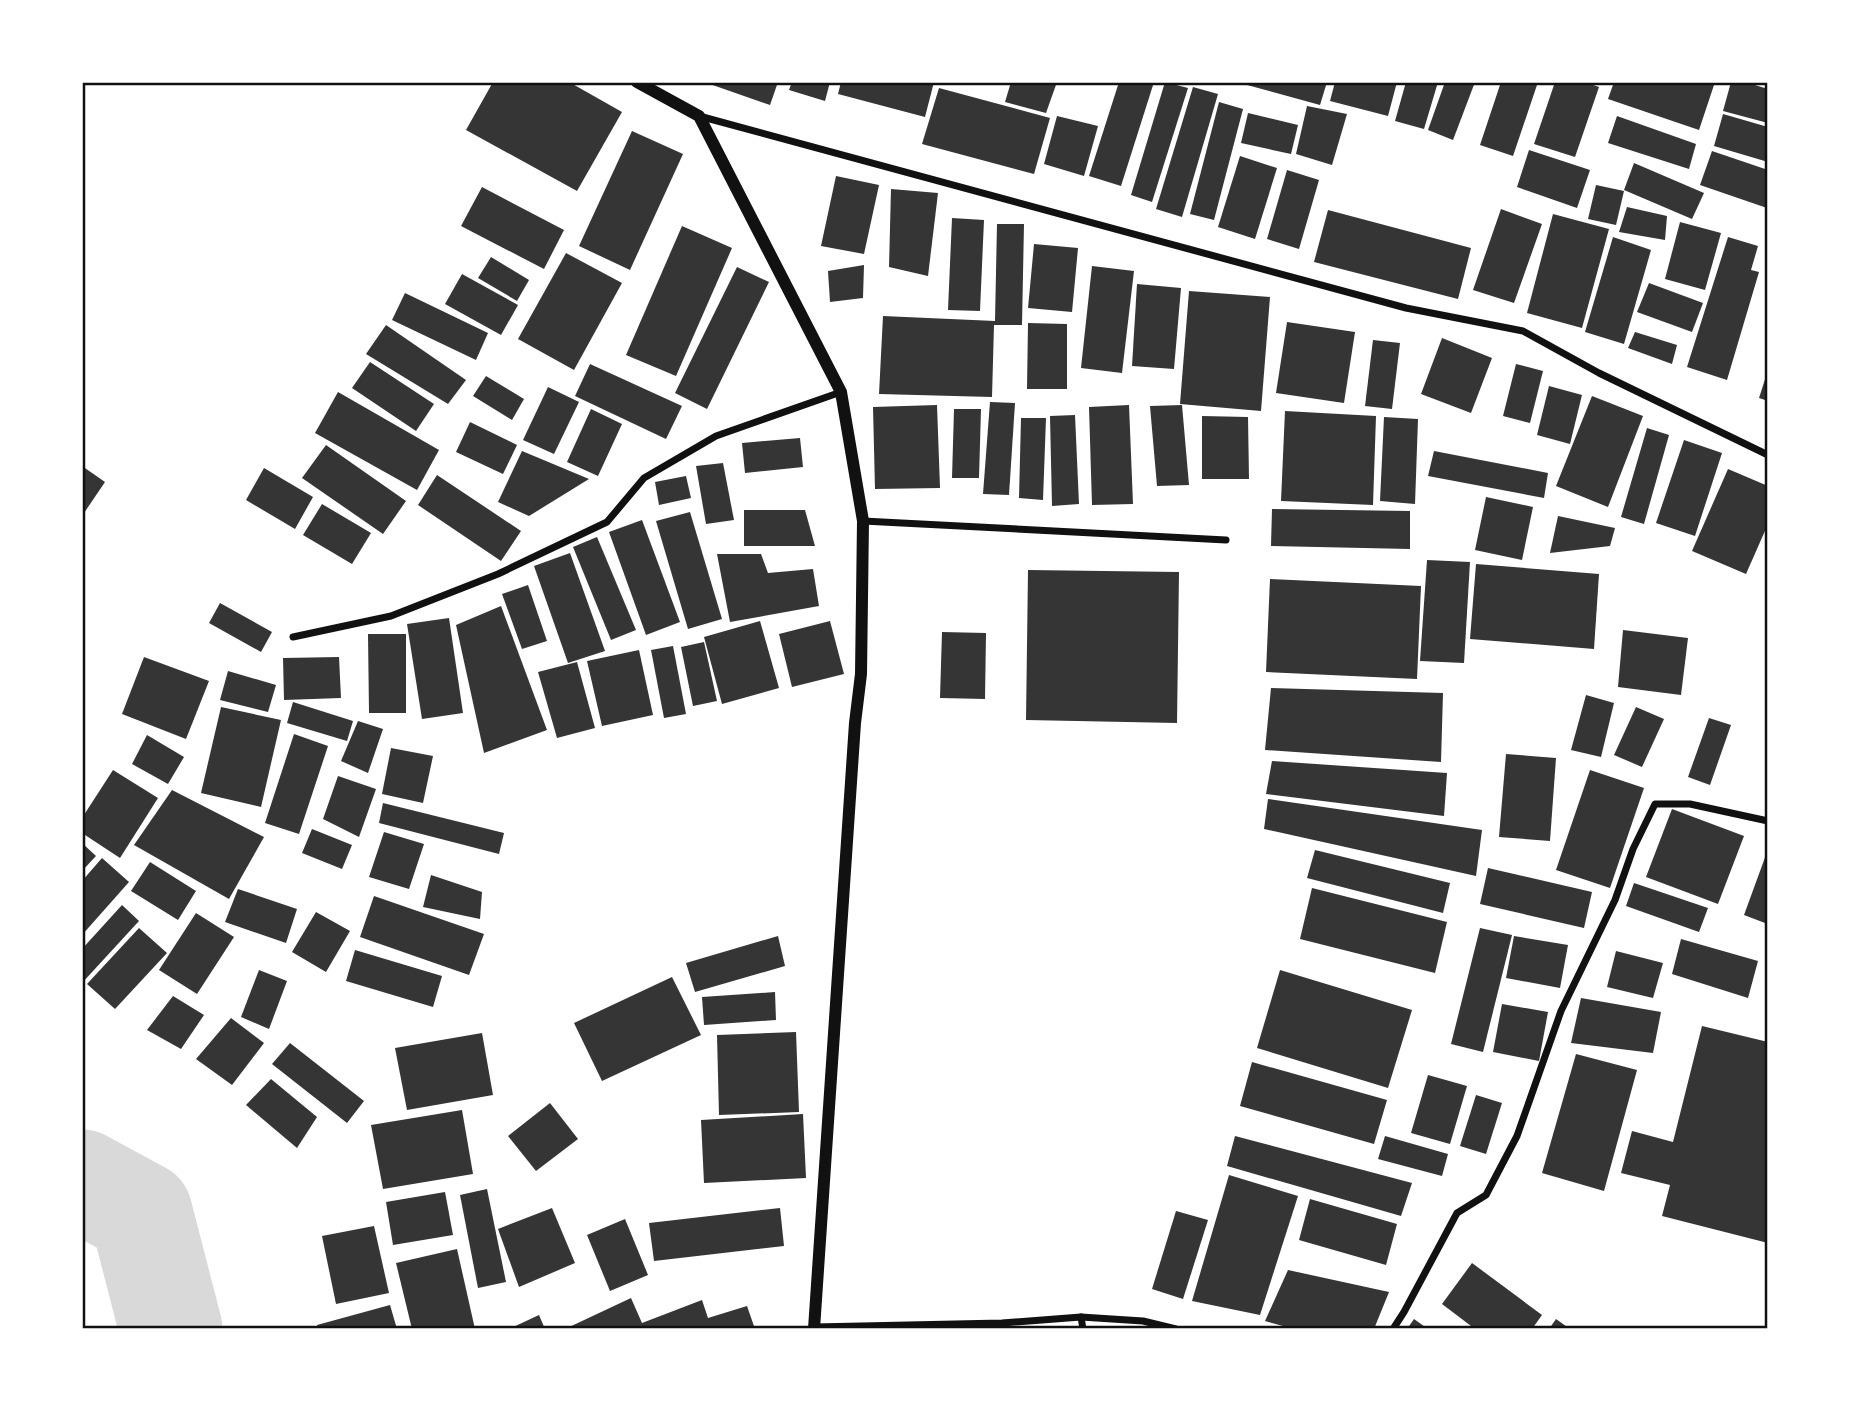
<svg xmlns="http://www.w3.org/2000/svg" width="1850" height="1411" viewBox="0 0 1850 1411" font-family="Rubik,sans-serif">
	<rect width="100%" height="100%" fill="#fff"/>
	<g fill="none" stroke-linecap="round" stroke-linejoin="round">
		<path stroke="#d9d9d9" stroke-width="103" d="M82 1181 141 1213 171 1329"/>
	</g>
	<g fill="#353535">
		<path d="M493 82H569L622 112 577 191 466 130Z"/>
		<path d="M704 82H778L770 105Z"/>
		<path d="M792 82H830L825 101 789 90Z"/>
		<path d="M841 82H934L925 117 838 94Z"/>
		<path d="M1011 82H1057L1046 113 1005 102Z"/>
		<path d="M1119 82H1154L1121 186 1089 176Z"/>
		<path d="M1165 82 1188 88 1152 202 1131 195Z"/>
		<path d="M1248 82H1327L1320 105 1247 85Z"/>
		<path d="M1335 82H1397L1388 116 1330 101Z"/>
		<path d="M1406 82H1438L1424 129 1395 121Z"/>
		<path d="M1445 82H1475L1453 140 1428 130Z"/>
		<path d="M1501 82H1538L1513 156 1480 145Z"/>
		<path d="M1555 82H1585L1599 87 1575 157 1534 144Z"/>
		<path d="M1614 82H1715L1699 130 1608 99Z"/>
		<path d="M1731 82H1745L1768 89V123L1723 111Z"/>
		<path d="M1193 87 1218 94 1182 217 1156 209Z"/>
		<path d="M939 88 1050 118 1034 174 922 144Z"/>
		<path d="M1219 102 1243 109 1214 220 1190 214Z"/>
		<path d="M1307 106 1347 114 1332 165 1296 154Z"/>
		<path d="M1248 113 1298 125 1291 154 1241 143Z"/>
		<path d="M1723 114 1768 127V162L1714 146Z"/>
		<path d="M1057 116 1098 126 1084 176 1044 164Z"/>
		<path d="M1617 116 1696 144 1689 169 1608 143Z"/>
		<path d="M632 131 683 154 630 270 579 246Z"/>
		<path d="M1529 150 1590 170 1577 208 1517 187Z"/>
		<path d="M1712 151 1768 170 1767 208 1700 185Z"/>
		<path d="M1240 156 1277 168 1255 239 1218 227Z"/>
		<path d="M1634 163 1704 193 1692 219 1624 190Z"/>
		<path d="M1287 170 1319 180 1299 249 1267 239Z"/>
		<path d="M836 176 879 185 864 254 821 246Z"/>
		<path d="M1596 185 1624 191 1616 225 1588 219Z"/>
		<path d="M482 187 564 230 544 269 461 226Z"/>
		<path d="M891 189 938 193 928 276 889 267Z"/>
		<path d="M1627 207 1667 216 1665 240 1619 232Z"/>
		<path d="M1501 209 1542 224 1514 303 1473 290Z"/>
		<path d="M1328 210 1471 248 1458 299 1314 262Z"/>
		<path d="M1553 214 1609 229 1582 328 1527 313Z"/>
		<path d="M952 218 984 220 980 311 948 310Z"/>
		<path d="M1680 222 1721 233 1705 290 1665 279Z"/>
		<path d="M997 224H1024L1022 325H994L992 397 879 394 883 316 995 321Z"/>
		<path d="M682 226 732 248 676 376 626 355Z"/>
		<path d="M1613 237 1651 250 1624 344 1585 332Z"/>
		<path d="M1728 237 1758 246 1751 270 1759 272 1727 380 1687 367Z"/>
		<path d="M1034 244 1078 248 1072 312 1028 308Z"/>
		<path d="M566 253 622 283 574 370 518 339Z"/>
		<path d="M491 257 529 280 517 301 478 278Z"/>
		<path d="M864 265 863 298 830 302 828 271Z"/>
		<path d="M1092 266 1134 271 1122 373 1081 368Z"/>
		<path d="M737 267 769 282 707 409 675 393Z"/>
		<path d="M462 274 518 305 501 335 445 304Z"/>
		<path d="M1649 283 1703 303 1692 332 1637 312Z"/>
		<path d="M1137 284 1181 288 1174 369 1132 366Z"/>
		<path d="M1189 291 1270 297 1261 411 1180 404Z"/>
		<path d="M405 293 488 333 476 360 392 320Z"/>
		<path d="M1287 322 1355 332 1344 403 1276 393Z"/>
		<path d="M1028 323 1067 324V389H1027Z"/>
		<path d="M386 325 466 380 448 404 366 354Z"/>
		<path d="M1635 332 1677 345 1672 364 1628 348Z"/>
		<path d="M1442 338 1492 358 1471 413 1421 394Z"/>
		<path d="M1373 340 1400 343 1392 409 1365 406Z"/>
		<path d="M370 362 434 404 416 431 352 388Z"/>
		<path d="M590 364 682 406 666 439 575 396Z"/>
		<path d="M1516 364 1543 371 1530 423 1503 416Z"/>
		<path d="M1767 373H1768V401L1759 398Z"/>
		<path d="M486 376 524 399 512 420 473 396Z"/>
		<path d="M1549 386 1582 395 1570 444 1537 435Z"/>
		<path d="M548 387 579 402 554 454 523 440Z"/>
		<path d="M338 392 439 450 417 490 315 433Z"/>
		<path d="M1592 396 1643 416 1608 507 1556 486Z"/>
		<path d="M990 402 1015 403 1009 495 983 494Z"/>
		<path d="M937 405 940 488 875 489 873 407Z"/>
		<path d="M1129 405 1133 504 1092 505 1089 407Z"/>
		<path d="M1182 405 1189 485 1157 486 1150 406Z"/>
		<path d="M591 409 622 424 598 476 567 462Z"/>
		<path d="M954 409H981L979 478H952Z"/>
		<path d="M1285 411 1376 416 1373 505 1281 501Z"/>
		<path d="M1075 415 1079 504 1052 506 1050 416Z"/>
		<path d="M1202 416 1248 417 1249 479H1202Z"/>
		<path d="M1384 417 1418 419 1415 504 1380 501Z"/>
		<path d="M1021 418H1046L1043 500 1019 498Z"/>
		<path d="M470 422 517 445 503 474 456 452Z"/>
		<path d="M1647 428 1669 435 1644 524 1621 517Z"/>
		<path d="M800 438 803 467 745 473 742 443Z"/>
		<path d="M1684 440 1722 453 1695 536 1656 523Z"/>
		<path d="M326 445 406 501 383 534 302 478Z"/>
		<path d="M522 451 589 479 529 516 498 502Z"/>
		<path d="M1434 451 1548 473 1544 498 1428 476Z"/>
		<path d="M723 463 734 520 706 524 696 466Z"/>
		<path d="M82 466 105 482 82 516Z"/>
		<path d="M264 468 313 497 295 529 246 500Z"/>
		<path d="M1728 469 1768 486V524L1746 574 1692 551Z"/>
		<path d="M437 475 521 531 501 561 418 505Z"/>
		<path d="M686 476 691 498 659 505 655 482Z"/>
		<path d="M1486 497 1533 507 1522 560 1475 550Z"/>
		<path d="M322 504 371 533 352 564 303 535Z"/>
		<path d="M1272 509 1410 511V549L1271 546Z"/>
		<path d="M744 510H805L815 546H744Z"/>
		<path d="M690 512 722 619 688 629 656 521Z"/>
		<path d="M1558 516 1615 528 1610 546 1550 553Z"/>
		<path d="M642 520 680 622 646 635 609 532Z"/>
		<path d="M597 537 636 630 611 640 573 547Z"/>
		<path d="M570 553 605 651 568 663 534 566Z"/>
		<path d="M717 554H761L768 573 813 569 819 606 730 622Z"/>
		<path d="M1427 560 1470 562 1464 663 1420 661Z"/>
		<path d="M1476 564 1599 574 1594 649 1470 639Z"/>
		<path d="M1028 570 1179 572 1177 723 1026 720Z"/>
		<path d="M1270 579 1421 586 1417 679 1266 672Z"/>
		<path d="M528 585 547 641 522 649 502 594Z"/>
		<path d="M220 603 272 632 261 652 209 623Z"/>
		<path d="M501 606 547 730 484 753 456 625Z"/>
		<path d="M449 618 463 713 422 719 407 624Z"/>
		<path d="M760 621 779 688 722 704 704 637Z"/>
		<path d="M830 621 844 674 792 687 779 634Z"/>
		<path d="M1623 630 1688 638 1681 695 1618 687Z"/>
		<path d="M942 632 986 633 985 699 940 698Z"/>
		<path d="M368 634H406V713H369Z"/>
		<path d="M704 642 717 701 693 706 681 647Z"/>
		<path d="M673 646 686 714 664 718 651 650Z"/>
		<path d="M639 650 653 715 602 726 587 661Z"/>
		<path d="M144 657 209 681 186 739 122 714Z"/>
		<path d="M339 657 341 698 284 700 283 658Z"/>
		<path d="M577 662 595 728 557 738 538 672Z"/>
		<path d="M228 671 276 685 268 712 220 700Z"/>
		<path d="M1271 688 1443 693 1441 762 1265 750Z"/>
		<path d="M1586 695 1614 703 1601 757 1571 750Z"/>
		<path d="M293 702 353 721 347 741 287 723Z"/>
		<path d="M221 707 281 720 261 807 201 793Z"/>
		<path d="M1636 707 1664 719 1642 767 1614 755Z"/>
		<path d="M1709 718 1731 725 1710 785 1688 777Z"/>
		<path d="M358 721 383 729 368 773 341 761Z"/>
		<path d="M294 734 328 746 299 834 265 823Z"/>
		<path d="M147 735 184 757 168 784 132 764Z"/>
		<path d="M391 748 433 756 423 803 382 794Z"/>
		<path d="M1506 754 1556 758 1550 841 1499 837Z"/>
		<path d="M1272 761 1447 773 1444 816 1266 794Z"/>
		<path d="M113 770 158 798 120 858 82 833V818Z"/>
		<path d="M1590 770 1644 788 1610 888 1556 870Z"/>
		<path d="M338 776 376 789 359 837 323 819Z"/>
		<path d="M172 790 264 837 229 899 134 845Z"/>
		<path d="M1268 799 1482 830 1476 876 1264 829Z"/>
		<path d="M383 803 504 833 499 854 379 823Z"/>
		<path d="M1672 809 1744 836 1718 904 1646 877Z"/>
		<path d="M312 829 352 845 342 869 302 853Z"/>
		<path d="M384 832 424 844 409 889 369 877Z"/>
		<path d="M82 843 96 856 82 871Z"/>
		<path d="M1315 850 1450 883 1443 913 1307 878Z"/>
		<path d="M1767 852 1768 915 1765 923 1744 915Z"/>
		<path d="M102 858 129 882 82 935V881Z"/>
		<path d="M150 862 196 891 178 920 131 891Z"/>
		<path d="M1488 868 1592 892 1584 928 1480 904Z"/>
		<path d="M431 875 482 892 480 919 423 907Z"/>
		<path d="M1634 883 1708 908 1699 932 1626 906Z"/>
		<path d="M1312 888 1447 922 1435 973 1300 939Z"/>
		<path d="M238 889 297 909 286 943 225 922Z"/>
		<path d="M374 896 484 934 469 975 360 937Z"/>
		<path d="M122 905 139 921 82 983V949Z"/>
		<path d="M316 912 350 931 326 972 292 952Z"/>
		<path d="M196 913 234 937 197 994 159 970Z"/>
		<path d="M139 928 167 953 115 1009 87 984Z"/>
		<path d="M1480 928 1512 935 1483 1052 1451 1044Z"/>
		<path d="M778 936 785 966 695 992 686 963Z"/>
		<path d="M1514 936 1568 945 1560 988 1506 978Z"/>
		<path d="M1681 939 1758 961 1748 998 1672 974Z"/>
		<path d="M355 950 442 976 433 1007 346 981Z"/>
		<path d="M1616 951 1663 963 1653 998 1607 987Z"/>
		<path d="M259 970 287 981 269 1029 241 1017Z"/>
		<path d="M1280 970 1412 1010 1388 1088 1257 1048Z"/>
		<path d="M672 977 701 1035 602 1081 574 1023Z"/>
		<path d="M775 992 776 1020 704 1025 702 997Z"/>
		<path d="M173 996 204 1015 181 1049 147 1030Z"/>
		<path d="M1581 998 1661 1012 1653 1053 1571 1043Z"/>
		<path d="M1502 1004 1548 1012 1539 1061 1493 1052Z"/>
		<path d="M231 1018 264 1043 232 1085 196 1059Z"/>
		<path d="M1702 1026 1768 1042V1243L1662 1216 1670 1185 1621 1173 1632 1131 1673 1142Z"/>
		<path d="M796 1032 799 1112 719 1115 717 1035Z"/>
		<path d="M482 1033 493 1095 407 1110 395 1048Z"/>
		<path d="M290 1043 364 1101 347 1123 272 1064Z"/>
		<path d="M1576 1054 1637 1070 1604 1191 1542 1173Z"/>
		<path d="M1252 1062 1387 1100 1374 1144 1240 1106Z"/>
		<path d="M1428 1075 1467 1086 1450 1144 1411 1133Z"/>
		<path d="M271 1079 317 1117 297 1148 246 1105Z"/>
		<path d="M1476 1095 1502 1103 1486 1154 1460 1146Z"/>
		<path d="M550 1103 578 1139 536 1171 508 1136Z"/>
		<path d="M462 1110 473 1174 383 1189 371 1125Z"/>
		<path d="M803 1114 806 1178 704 1183 701 1120Z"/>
		<path d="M1235 1136 1412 1183 1401 1216 1227 1166Z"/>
		<path d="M1385 1136 1448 1154 1442 1176 1378 1159Z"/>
		<path d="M1229 1175 1298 1196 1260 1315 1192 1301Z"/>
		<path d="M487 1189 506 1282 478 1288 460 1195Z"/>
		<path d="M445 1192 453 1235 393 1245 386 1202Z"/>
		<path d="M1310 1199 1397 1224 1386 1265 1299 1240Z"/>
		<path d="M552 1208 575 1263 519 1287 498 1229Z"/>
		<path d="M780 1208 784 1246 654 1261 649 1223Z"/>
		<path d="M1176 1211 1208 1220 1183 1299 1152 1289Z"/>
		<path d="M625 1219 648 1275 610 1291 587 1235Z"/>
		<path d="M374 1226 389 1293 336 1304 322 1236Z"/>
		<path d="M457 1249 475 1329H412L396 1263Z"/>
		<path d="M1472 1263 1542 1315 1532 1329H1475L1442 1304Z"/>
		<path d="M1288 1270 1389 1292 1374 1329H1294L1265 1321Z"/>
		<path d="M631 1298 642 1323 702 1300 708 1318 747 1306 755 1329H565Z"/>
		<path d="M390 1305 397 1329H318L317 1325Z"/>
		<path d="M539 1315 545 1329H509Z"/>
		<path d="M1414 1319 1428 1329H1407Z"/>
		<path d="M1556 1319 1570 1329H1549Z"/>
	</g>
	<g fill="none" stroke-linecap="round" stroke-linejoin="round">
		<g stroke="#111" stroke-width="7">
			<path d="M699 116 1406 308 1523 331 1599 373 1768 455"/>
			<path d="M863 521 1226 540"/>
			<path d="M293 637 391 616 498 574 607 522 644 478 716 436 841 392"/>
			<path d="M1081 1317 1083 1329"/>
			<path d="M814 1327 1002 1323 1081 1317 1143 1321 1176 1329"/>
			<path d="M1393 1329 1404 1312 1457 1213 1486 1195 1517 1136 1561 1011 1615 900 1633 849 1655 804H1690L1768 821"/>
		</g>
		<path stroke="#111" stroke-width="12" d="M637 82 699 116 841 392 863 521 861 674 855 723 814 1329"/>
	</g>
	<rect width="1850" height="1411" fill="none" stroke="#ffffff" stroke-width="168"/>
	<rect x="84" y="84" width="1682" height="1243" fill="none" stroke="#111" stroke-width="2.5"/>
</svg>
